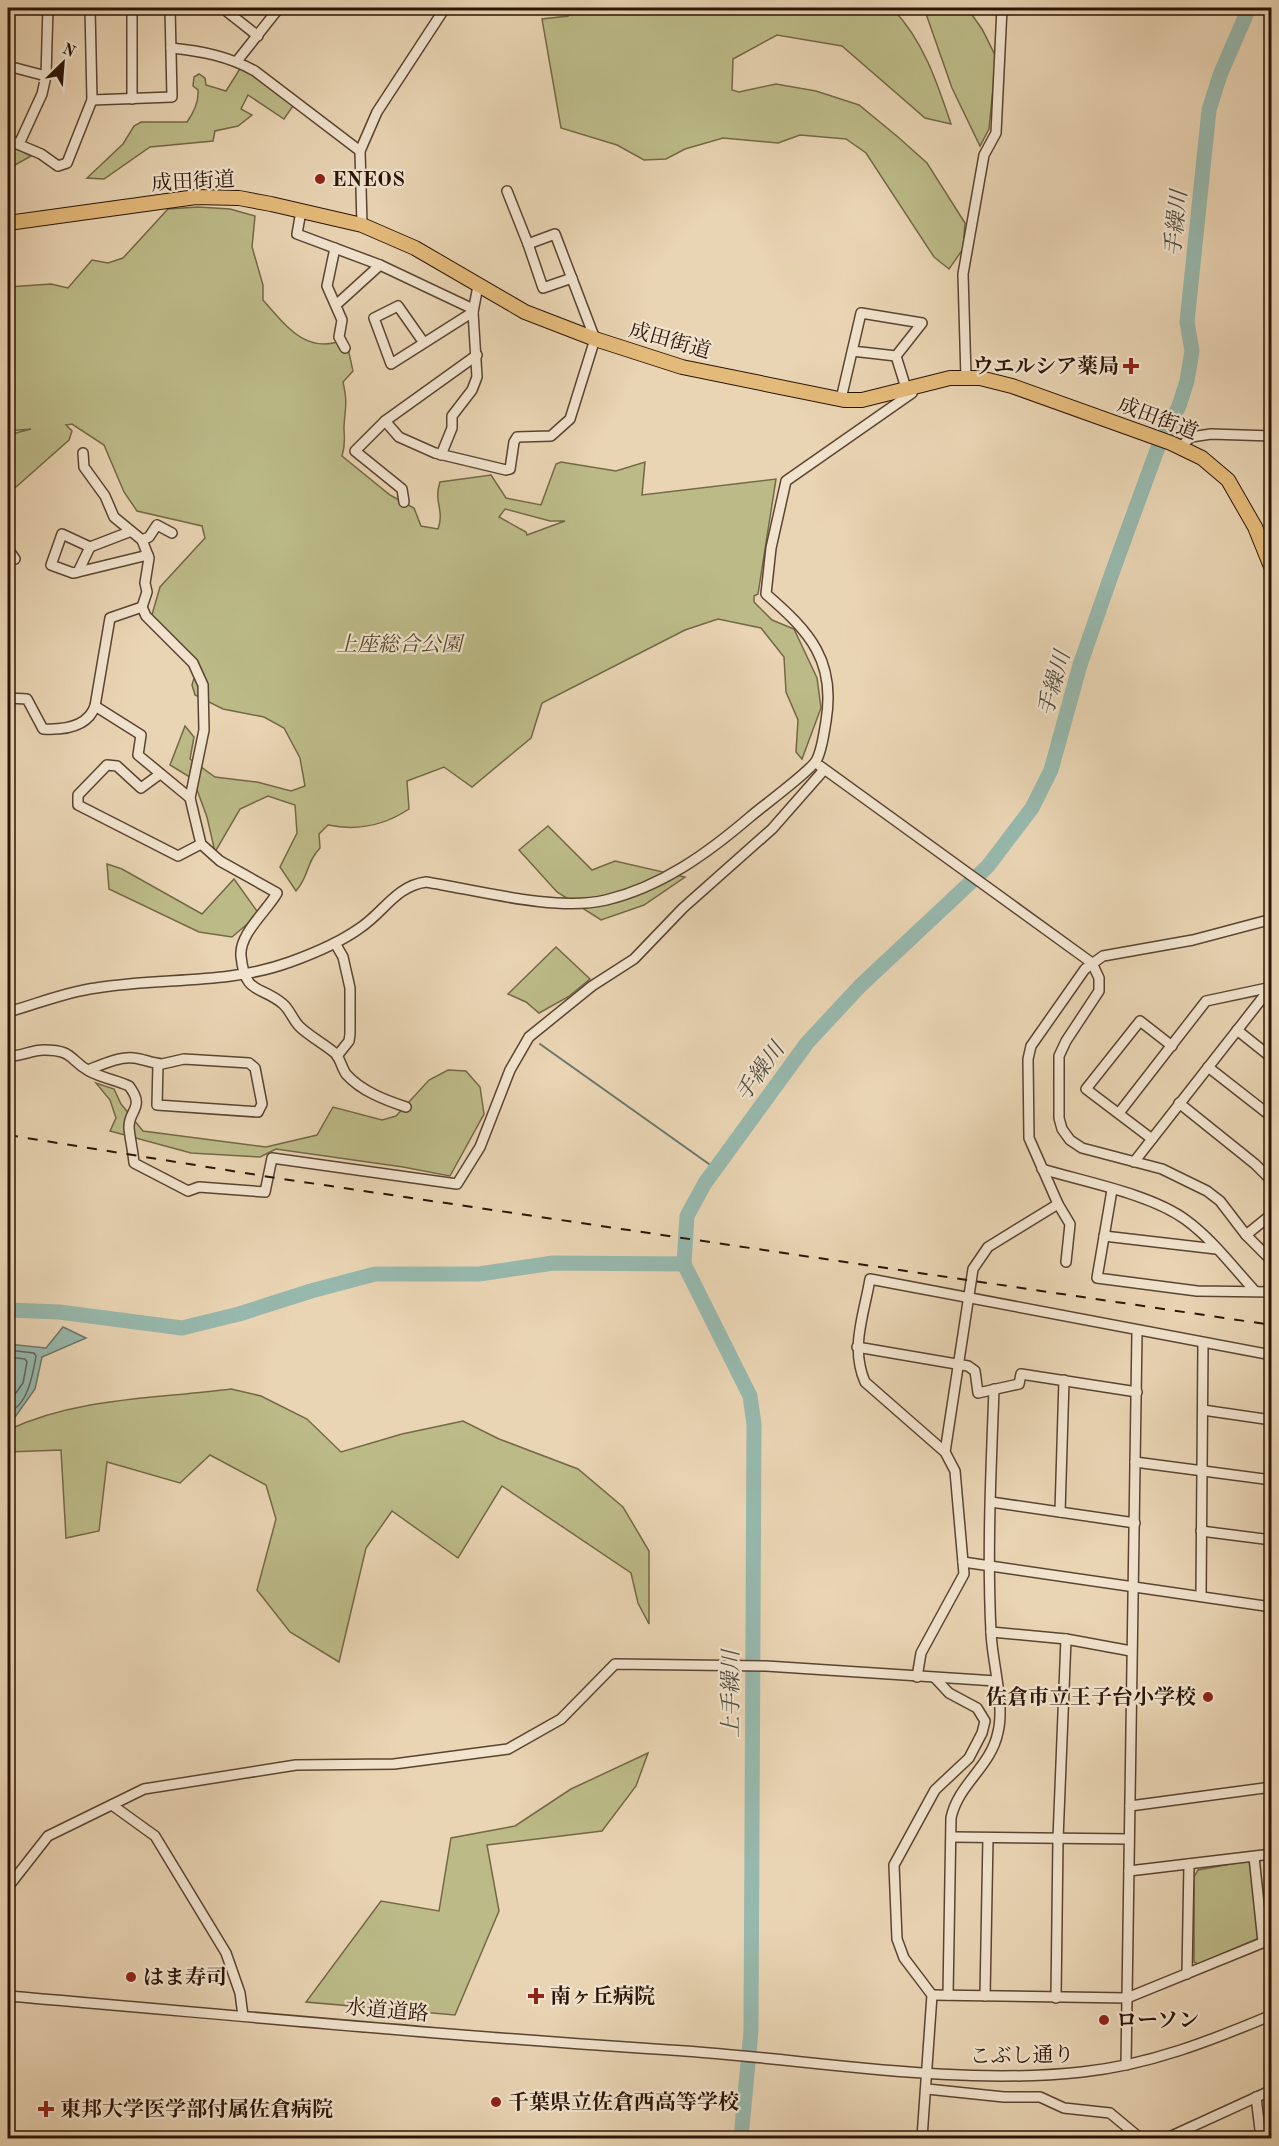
<svg xmlns="http://www.w3.org/2000/svg" width="1279" height="2146" viewBox="0 0 1279 2146" font-family="'Old Standard TT','Noto Serif JP',serif">
	<rect width="100%" height="100%" fill="#e9d4b3"/>
	<filter id="stains"><feTurbulence type="fractalNoise" baseFrequency=".00333" numOctaves="4"/><feColorMatrix values="0 0 0 0 .2 0 0 0 0 .09 0 0 0 0 .02 0 0 0 .5 -.17"/></filter>
	<radialGradient id="worn" r=".72"><stop offset=".6" stop-color="#630" stop-opacity="0"/><stop offset="1" stop-color="#630" stop-opacity=".3"/></radialGradient>
	<g fill="#bcbb88" stroke="#746847" stroke-width="1.5" fill-rule="evenodd">
		<path d="M565 8H892C923 40 937 82 951 124L925 118 842 46 777 35 733 59 732 90 739 92 776 84 816 91 859 105 898 137 927 163 965 223 963 249 949 269 934 257 866 153 846 139 800 135 778 143 723 138 685 149 666 159 644 160 617 145 561 128 542 19 568 16Z"/>
		<path d="M924 8H972L970 12 982 29 996 57 989 129 980 146 952 88Z"/>
		<path d="M241 67 293 106 284 119 248 95 241 109 252 115 238 126 215 131 213 141 150 147 104 179 87 178 123 144 134 126 141 122H187C194 112 199 102 198 90L193 86 194 77 199 74 205 78 206 85 226 91Z"/>
		<path d="M8 144 31 156 8 169Z"/>
		<path d="M198 207 230 209 255 216 252 247 263 285V300C287 327 307 356 346 339L353 371 343 382C348 404 345 407 344 427 344 439 346 444 342 456L390 495 414 508 421 526 438 529C445 509 433 503 440 482L491 475 506 498 541 505 556 464 561 462 616 471 645 462 642 495 776 479 758 594 754 596V602L772 620 794 629 817 678 821 708 802 759 796 752 798 720 786 692 784 657 761 628 718 619 685 630 542 703 531 738 472 787 444 767 407 781 409 809C385 825 357 831 328 825L319 834 320 848C305 864 310 875 296 891L280 867 297 833 295 805 268 796 240 809 215 852 207 817 193 779 170 765 185 726 194 737 190 759 215 777 257 782 291 791 305 786 300 758 284 728 264 717 223 709 195 695 192 685 197 668 151 618 160 587 205 538 202 526 137 511 124 492 104 445 72 424 66 425 72 431 69 440 8 494V435L31 429 8 431V287L51 284 68 288 92 260 108 263 123 258 168 209ZM505 509 550 521H565L527 535 526 532 499 517Z"/>
		<path d="M548 826 592 870 615 861 685 877 644 905 601 920 557 892 519 850Z"/>
		<path d="M107 864 122 869 202 914 234 879 259 914 232 937 199 932 109 889Z"/>
		<path d="M556 947 590 979 568 997 539 1013 526 1002 508 994Z"/>
		<path d="M448 1070 466 1071 480 1087 484 1114 450 1176 403 1167 276 1149 260 1157 191 1153 110 1131 116 1118 110 1100 96 1083 114 1089 121 1104 143 1131 266 1147 317 1135 333 1107 382 1120 396 1116 429 1080Z"/>
		<path d="M231 1389 261 1396 307 1419 341 1452 402 1434 463 1421 499 1439 578 1469 623 1507 649 1551V1624L638 1603 631 1573 502 1486 458 1558 392 1511 366 1548 339 1662 290 1632 257 1590 276 1519 266 1485 210 1455 180 1483 107 1462 99 1531 66 1538 61 1450 8 1452V1430C78 1397 155 1399 231 1389Z"/>
		<path d="M648 1753 636 1786 602 1831 487 1845 499 1911 455 2015 306 2002 381 1901 439 1911 451 1838 515 1826 571 1789Z"/>
		<path d="M1247 1861 1251 1864 1259 1938 1198 1964 1194 1962V1877L1198 1870Z"/>
	</g>
	<path fill="#97b8ad" stroke="#6c766a" stroke-width="1.5" d="M63 1327 86 1338 42 1357 35 1389 15 1417 8 1418V1344L46 1348Z"/>
	<g fill="none" stroke-linecap="round" stroke-linejoin="round">
		<g stroke="#61665a" stroke-width="1.5">
			<path d="M8 1350 34 1353 36 1356C33 1373 28 1406 8 1412"/>
			<path d="M8 1357 25 1359 27 1362 23 1383 8 1404"/>
		</g>
		<path stroke="#6c766a" stroke-width="2" d="M540 1044 716 1169"/>
		<g stroke="#97b8ad" stroke-width="15">
			<path d="M684 1264 687 1216 705 1183 807 1043 860 986 988 866 1032 808 1051 770 1080 665 1112 573 1157 450 1179 406 1187 381 1192 351 1187 322 1209 110 1220 75 1249 8"/>
			<path d="M684 1264 750 1396 754 1424 751 2031 741 2138"/>
			<path d="M8 1310 59 1312 182 1328 239 1314 311 1291 375 1274H479L553 1263 684 1264"/>
		</g>
		<defs>
			<g id="minor">
				<path d="M132 8V99"/>
				<path d="M226 8 225 10 258 36"/>
				<path d="M171 48C201 51 228 56 255 71L360 151"/>
				<path d="M237 61 279 8"/>
				<path d="M8 66 46 76"/>
				<path d="M92 100 172 97 170 8"/>
				<path d="M8 140 41 154 58 166 67 163 92 100 90 8"/>
				<path d="M19 144 42 94 46 76 48 8"/>
				<path d="M301 211 297 234 380 265 473 309"/>
				<path d="M362 225 360 151 377 112 445 8"/>
				<path d="M528 244 543 288 572 278"/>
				<path d="M335 248 327 286 342 320 339 337 345 348"/>
				<path d="M336 305 380 265"/>
				<path d="M424 343 398 306 374 318 391 364 473 312"/>
				<path d="M896 356 906 388"/>
				<path d="M966 378 963 274 984 155 996 133 1002 8"/>
				<path d="M841 399 861 313 922 323 896 356 852 351"/>
				<path d="M385 421 399 437 435 453 506 470 510 469 514 442 517 437 551 436 570 419 595 339 555 234 528 244 507 191"/>
				<path d="M1180 447 1191 437 1211 434 1272 436"/>
				<path d="M83 453 84 467 105 496 114 517 142 540 149 558 145 583 147 592 142 607 146 616 193 663 203 685 204 730 190 798 201 844 220 861 277 893C267 911 239 934 241 956 245 996 261 985 283 1004 290 1010 293 1020 299 1026 310 1037 325 1044 336 1054 340 1059 342 1068 346 1074 361 1091 385 1100 406 1107"/>
				<path d="M441 455 452 428V416L472 390 477 377 473 312 478 286"/>
				<path d="M404 502 402 489 355 451 385 421 477 355"/>
				<path d="M142 540 149 537 157 525 172 533"/>
				<path d="M90 547 129 532"/>
				<path d="M8 549 15 559"/>
				<path d="M78 572 90 547 62 534 51 565 73 573 78 572 148 555"/>
				<path d="M8 698 27 699 43 729C63 730 88 727 95 706L110 618 142 607"/>
				<path d="M95 706 141 735 138 755 190 798"/>
				<path d="M820 766 1092 963 1099 978V991L1066 1041 1059 1056V1118L1062 1129 1070 1140 1082 1148 1162 1169 1207 1191 1220 1201 1246 1235 1272 1261"/>
				<path d="M160 774 141 788 117 766 107 765 78 795V805L178 856 201 844"/>
				<path d="M335 943 343 957 350 988V1034L349 1041 337 1056"/>
				<path d="M8 1012C37 1004 65 992 96 988 161 977 227 985 290 962 315 953 339 943 360 928 384 912 396 886 426 882 477 890 556 912 606 900 661 887 708 853 750 817 764 805 808 773 816 761 822 751 824 733 826 721 836 661 810 632 766 594L771 548 786 481 912 393 910 387"/>
				<path d="M1237 1030 1272 1058"/>
				<path d="M8 1056C21 1057 30 1050 44 1050 74 1050 69 1060 89 1071 102 1078 116 1080 129 1086 146 1108 128 1110 129 1128 130 1139 133 1151 134 1163L188 1191 199 1187 265 1192 272 1158 457 1184 480 1147 510 1070 529 1037 592 986 634 959 683 908 772 829 823 771"/>
				<path d="M1208 1067 1272 1117"/>
				<path d="M88 1070C101 1065 120 1056 134 1058 143 1059 152 1063 162 1064L184 1059 249 1063 255 1068 262 1104 258 1112 157 1105 158 1064"/>
				<path d="M1179 1103 1255 1164 1272 1181"/>
				<path d="M1119 1113 1206 1001 1272 987"/>
				<path d="M1152 1139 1086 1089 1140 1021 1172 1046"/>
				<path d="M1134 1162 1271 987"/>
				<path d="M1042 1169C1085 1182 1151 1194 1186 1220 1212 1239 1233 1267 1254 1290"/>
				<path d="M1112 1190 1097 1278 1197 1291 1272 1292"/>
				<path d="M1246 1235 1272 1214"/>
				<path d="M1104 1236 1216 1249"/>
				<path d="M1066 1262 1070 1224 1058 1204 1029 1138 1028 1059 1031 1046 1085 969 1103 956 1193 940 1272 919"/>
				<path d="M857 1347 968 1366 975 1371 978 1393 1019 1384 1021 1374 1137 1392"/>
				<path d="M1203 1410 1272 1420"/>
				<path d="M945 1452 973 1269 988 1247 1058 1204"/>
				<path d="M1135 1462 1272 1480"/>
				<path d="M991 1502 1135 1523"/>
				<path d="M1060 1512 1064 1380"/>
				<path d="M1201 1531 1272 1540"/>
				<path d="M963 1562 1272 1607"/>
				<path d="M1201 1596 1203 1344"/>
				<path d="M991 1632 1066 1639 1131 1651"/>
				<path d="M917 1677 921 1653 964 1574 955 1471 945 1452 865 1382C850 1347 864 1315 870 1279L1272 1355"/>
				<path d="M112 1805 155 1836 226 1953 240 1993 243 2016"/>
				<path d="M1130 1806 1272 1787"/>
				<path d="M952 1837 1129 1839"/>
				<path d="M1254 1857 1263 1942"/>
				<path d="M1129 1871 1272 1854"/>
				<path d="M8 1887 48 1836 144 1789 296 1765 394 1764 508 1749 561 1719 615 1664 766 1666 996 1681"/>
				<path d="M1187 1974 1189 1864"/>
				<path d="M932 1995 1127 1998 1272 1939"/>
				<path d="M948 1995 951 1818C958 1784 991 1767 998 1732 1005 1703 992 1662 991 1632 987 1551 991 1470 994 1389"/>
				<path d="M8 1996C233 2015 459 2037 685 2051 814 2060 954 2086 1082 2072 1149 2065 1210 2041 1272 2015"/>
				<path d="M985 1996 988 1838"/>
				<path d="M1056 1998 1058 1839 1066 1639"/>
				<path d="M1126 2065 1137 1332"/>
				<path d="M927 2089 1004 2097H1040L1064 2108 1110 2113 1140 2138"/>
				<path d="M1256 2097 1261 2138"/>
				<path d="M922 2138 932 1995 904 1958 897 1939 894 1865 935 1790 969 1758 982 1733 985 1721 977 1708 949 1693 935 1678"/>
				<path d="M1167 2138 1272 2090"/>
			</g>
			<path id="highway" d="M8 223 196 197 239 198 271 204 362 225 415 248 525 312 595 339 682 367 844 400H862L950 378H980L1012 386 1171 443 1202 458 1228 480 1255 527 1272 569"/>
		</defs>
		<use href="#minor" stroke="#5a4431" stroke-width="12"/>
		<use href="#highway" stroke="#2b1406" stroke-width="16"/>
		<use href="#minor" stroke="#f1e3ce" stroke-width="9"/>
		<use href="#highway" stroke="#e4ba7a" stroke-width="14"/>
		<path stroke="#2b1406" stroke-width="2" stroke-dasharray="10 10" stroke-linecap="butt" d="M8 1135 276 1178 1272 1325"/>
	</g>
	<g fill="#8f2418" stroke="#f1e3ce" stroke-width="2">
		<circle cx="320" cy="179" r="6"/>
		<path d="M1128 357h6v6h6v6h-6v6h-6v-6h-6v-6h6z"/>
		<circle cx="1208" cy="1697" r="6"/>
		<circle cx="131" cy="1977" r="6"/>
		<path d="M533 1987h6v6h6v6h-6v6h-6v-6h-6v-6h6z"/>
		<circle cx="1104" cy="2020" r="6"/>
		<circle cx="496" cy="2102" r="6"/>
		<path d="M43 2100h6v6h6v6h-6v6h-6v-6h-6v-6h6z"/>
	</g>
	<g text-anchor="middle" stroke-width="4.5" stroke-linejoin="round" paint-order="stroke">
		<g font-size="21" font-weight="bold" fill="#2b1406" stroke="#f1e3ce" text-anchor="start">
			<text x="332" y="186">ENEOS</text>
			<text x="1119" y="373" text-anchor="end">ウエルシア薬局</text>
			<text x="1196" y="1704" text-anchor="end">佐倉市立王子台小学校</text>
			<text x="143" y="1984">はま寿司</text>
			<text x="550" y="2003">南ヶ丘病院</text>
			<text x="1116" y="2027">ローソン</text>
			<text x="508" y="2109">千葉県立佐倉西高等学校</text>
			<text x="60" y="2116">東邦大学医学部付属佐倉病院</text>
		</g>
		<g font-size="21" fill="#2b1406" stroke="#f1e3ce">
			<text transform="translate(193 181) rotate(-3)" y="7">成田街道</text>
			<text transform="translate(670 340) rotate(16)" y="7">成田街道</text>
			<text transform="translate(1158 418) rotate(21)" y="7">成田街道</text>
			<text transform="translate(387 2010) rotate(5)" y="7">水道道路</text>
			<text transform="translate(1022 2055) rotate(-1)" y="7">こぶし通り</text>
		</g>
		<g font-size="21" font-style="italic" fill="#56462d" stroke="#f1e3ce">
			<text x="399" y="651">上座総合公園</text>
		</g>
		<g font-size="22" font-style="italic" fill="#514d40" stroke="#f1e3ce">
			<text transform="translate(1175 223) rotate(-84)" y="8">手繰川</text>
			<text transform="translate(1053 683) rotate(-74)" y="8">手繰川</text>
			<text transform="translate(759 1071) rotate(-54)" y="8">手繰川</text>
			<text transform="translate(730 1694) rotate(-90)" y="8">上手繰川</text>
		</g>
	</g>
	<rect width="1279" height="2146" fill="none" stroke="#e9d4b3" stroke-width="30"/>
	<rect x="9" y="9" width="1261" height="2128" fill="none" stroke="#2b1406" stroke-width="3"/>
	<rect x="15" y="15" width="1249" height="2116" fill="none" stroke="#2b1406" stroke-width="1.5"/>
	<g transform="translate(63 63) rotate(25)" stroke="#f1e3ce" stroke-width="4.5" paint-order="stroke">
	<path d="M0-4.5L10 22L0 15L-10 22Z" fill="#2b1406"/>
	<text y="-9" font-size="16" font-weight="bold" text-anchor="middle" fill="#2b1406">N</text>
	</g>
	<rect width="100%" height="100%" filter="url(#stains)"/>
	<rect width="100%" height="100%" fill="url(#worn)"/>
</svg>
